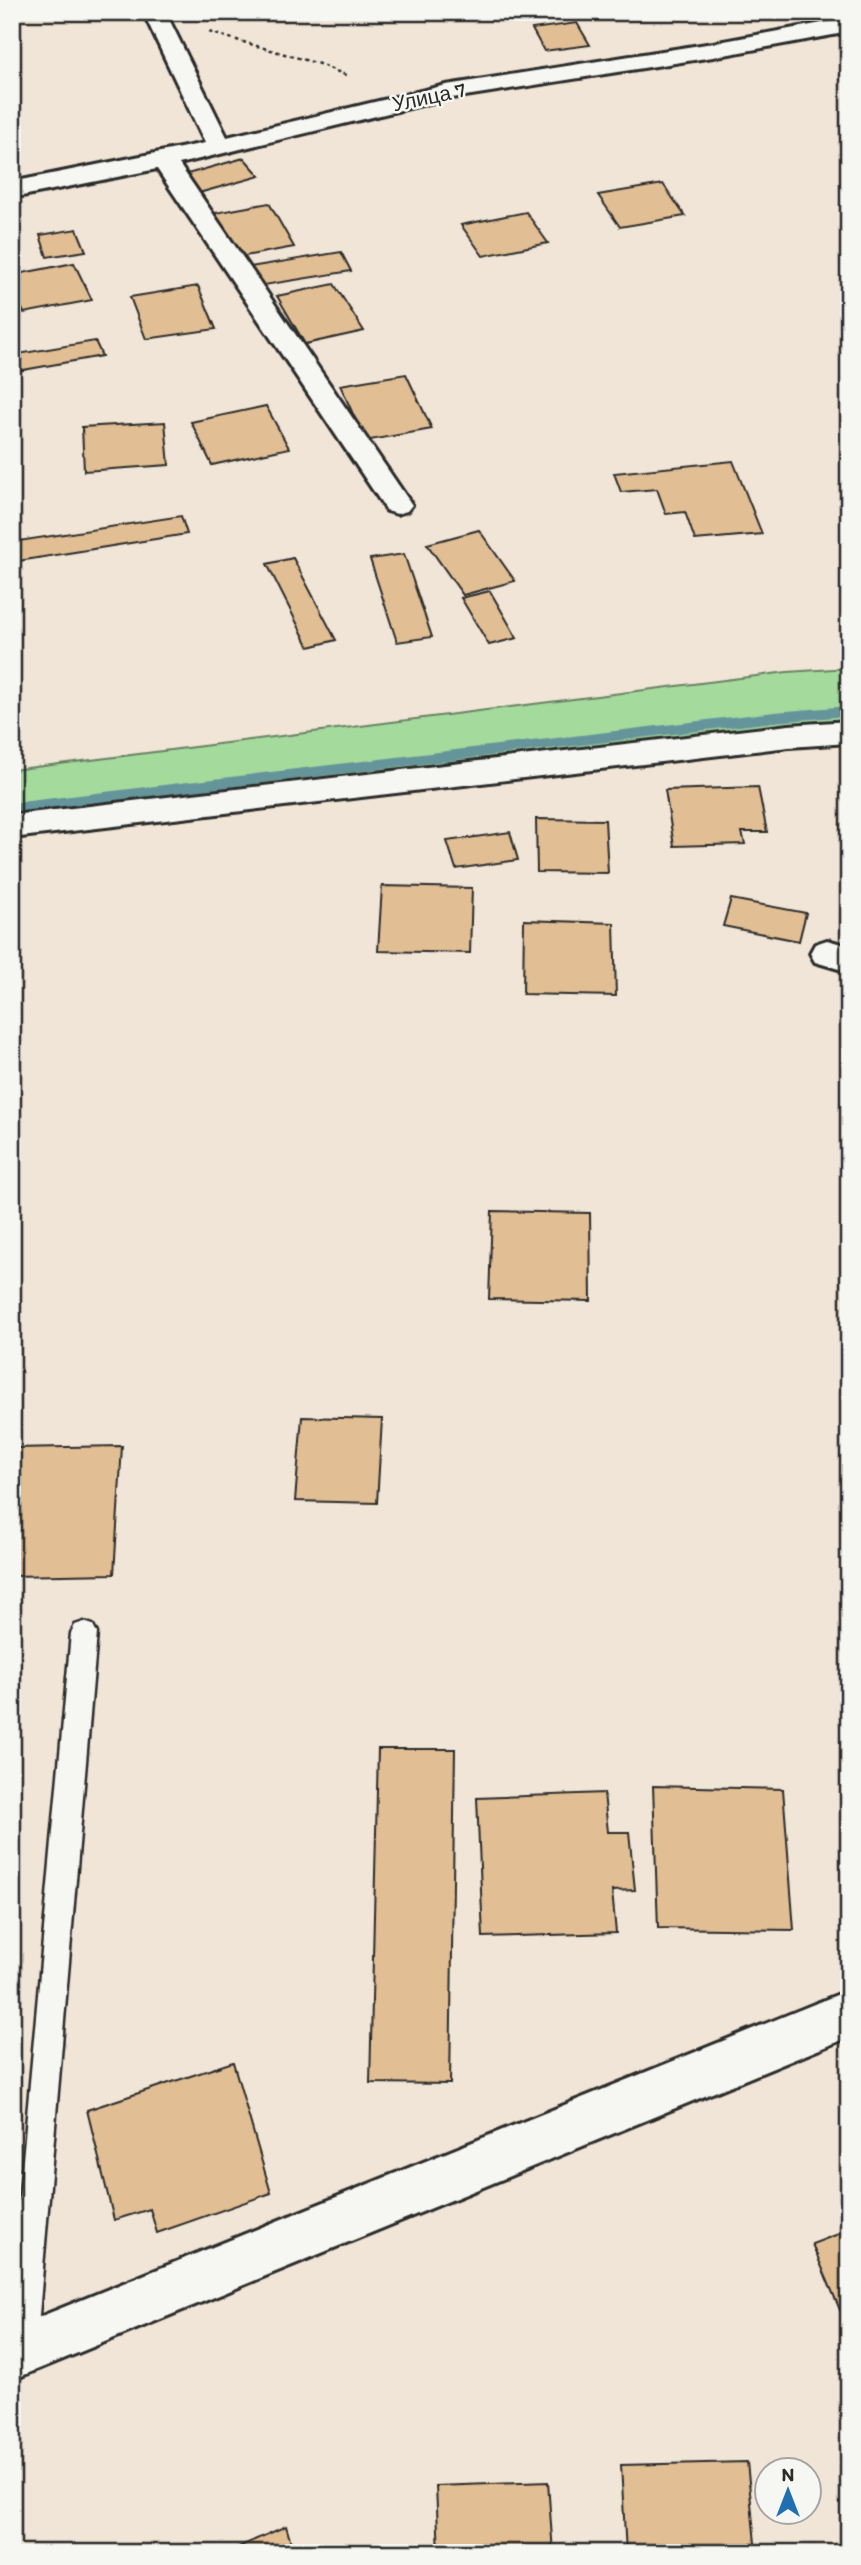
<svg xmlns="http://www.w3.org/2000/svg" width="861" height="2565" viewBox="0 0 861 2565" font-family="Itim,sans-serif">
	<rect width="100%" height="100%" fill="#f0e5d6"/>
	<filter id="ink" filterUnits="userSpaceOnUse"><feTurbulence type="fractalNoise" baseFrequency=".0143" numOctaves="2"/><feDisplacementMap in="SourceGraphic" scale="14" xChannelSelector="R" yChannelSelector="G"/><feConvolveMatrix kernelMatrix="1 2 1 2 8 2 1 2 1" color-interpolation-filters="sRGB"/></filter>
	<g filter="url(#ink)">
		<path fill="#a5da9d" stroke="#688264" stroke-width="2" d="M849 668V732L12 827V770L787 672Z"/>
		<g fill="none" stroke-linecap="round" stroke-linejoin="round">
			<path fill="#65959a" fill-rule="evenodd" d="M849 706V716L774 722 12 813V803L774 712Z"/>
		</g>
		<g fill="#e1be93" stroke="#2b2b2b" stroke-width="2">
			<path d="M577 23 590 45 544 51 532 29Z"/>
			<path d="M244 158 260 176 195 194 180 176Z"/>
			<path d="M663 184 685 216 620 227 598 195Z"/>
			<path d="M269 203 294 247 234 258 210 214Z"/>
			<path d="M526 212 548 243 483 256 461 225Z"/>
			<path d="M77 229 86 251 47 257 40 235Z"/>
			<path d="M341 252 351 271 258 286 250 267Z"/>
			<path d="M74 263 92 300 24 313 12 289V275Z"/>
			<path d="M334 284 364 331 305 344 277 296Z"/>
			<path d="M198 286 216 329 146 339 130 297Z"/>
			<path d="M95 341 102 356 12 372V355Z"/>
			<path d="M406 374 432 429 365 441 340 385Z"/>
			<path d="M266 406 289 448 212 465 191 422Z"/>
			<path d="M165 422 169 465 84 471 82 427Z"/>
			<path d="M733 461 762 534 695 540 685 512 666 514 657 489 621 492 614 473Z"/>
			<path d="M181 516 187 534 12 562V542Z"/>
			<path d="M479 530 515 581 463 595 427 544Z"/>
			<path d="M404 554 432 637 397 642 370 559Z"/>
			<path d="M293 558 336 640 309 647 267 564Z"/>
			<path d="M490 591 517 638 489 645 461 598Z"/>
			<path d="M758 787 767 832H742L745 844 674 846 665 790Z"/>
			<path d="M536 819 605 820 608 873 537 872Z"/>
			<path d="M510 832 518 860 456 869 447 841Z"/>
			<path d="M382 886 472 888 470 953 378 951Z"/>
			<path d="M731 899 806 913 799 941 723 926Z"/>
			<path d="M524 920 614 923 616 996 523 994Z"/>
			<path d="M492 1211 590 1213 591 1301 489 1299Z"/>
			<path d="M302 1417 382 1419 377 1503 295 1501Z"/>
			<path d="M122 1446 114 1574 12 1576V1448Z"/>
			<path d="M378 1749H455L450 2084 370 2083Z"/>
			<path d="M653 1786 783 1789 794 1930 658 1928Z"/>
			<path d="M604 1793 608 1832H629L635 1890 612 1891 616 1933 483 1937 477 1798Z"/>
			<path d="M233 2062 271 2193 157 2233 150 2209 114 2220 87 2110Z"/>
			<path d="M849 2230V2331L812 2244Z"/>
			<path d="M747 2462 756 2553H626L621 2465Z"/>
			<path d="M548 2482 553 2553H439L436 2486Z"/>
			<path d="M286 2526 294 2553H225Z"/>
		</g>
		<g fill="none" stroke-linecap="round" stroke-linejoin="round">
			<defs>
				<path id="service" d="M84 1622 93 1625 97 1633 36 2350 32 2361 21 2365 12 2362V2280L71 1633 75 1625Z"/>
				<g id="minor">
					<path d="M143 12 166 13 227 137 446 85 713 43 849 18V32L713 57 446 99 179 164 412 505 407 511 397 514 387 511 157 169 12 198V182L205 143Z"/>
					<path d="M849 721V743L789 747 12 838V815L789 725Z"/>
					<path d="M827 940 849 946V972L815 962 810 953 815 944Z"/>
				</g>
				<path id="secondary" d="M849 1990V2037L12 2380V2328Z"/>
			</defs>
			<use href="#service" stroke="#2b2b2b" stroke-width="5"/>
			<use href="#minor" stroke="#2b2b2b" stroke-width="6"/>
			<use href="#secondary" stroke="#2b2b2b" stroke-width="6"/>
			<path stroke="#2b2b2b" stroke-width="2.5" stroke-dasharray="3.5 3.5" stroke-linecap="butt" d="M209 32 319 64 348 76"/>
			<use href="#service" fill="#f6f6f2" fill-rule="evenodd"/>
			<use href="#minor" fill="#f6f6f2" fill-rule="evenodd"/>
			<use href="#secondary" fill="#f6f6f2" fill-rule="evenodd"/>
		</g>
	</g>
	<g text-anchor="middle" stroke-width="5" stroke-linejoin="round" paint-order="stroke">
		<g font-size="21" fill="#2b2b2b" stroke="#f6f6f2">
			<text transform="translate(429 97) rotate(-12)" y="7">Улица 7</text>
		</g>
	</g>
	<rect width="861" height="2565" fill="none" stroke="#f6f6f2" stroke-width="42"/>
	<rect x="21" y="21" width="819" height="2523" fill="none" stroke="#2b2b2b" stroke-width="2.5" filter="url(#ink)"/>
	<g transform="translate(788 2491)"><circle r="33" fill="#f6f6f2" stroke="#a5a5a2" stroke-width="2"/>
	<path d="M0-5L12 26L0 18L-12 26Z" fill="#1f6fb2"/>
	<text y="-10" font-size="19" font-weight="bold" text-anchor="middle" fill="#2b2b2b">N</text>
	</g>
</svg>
